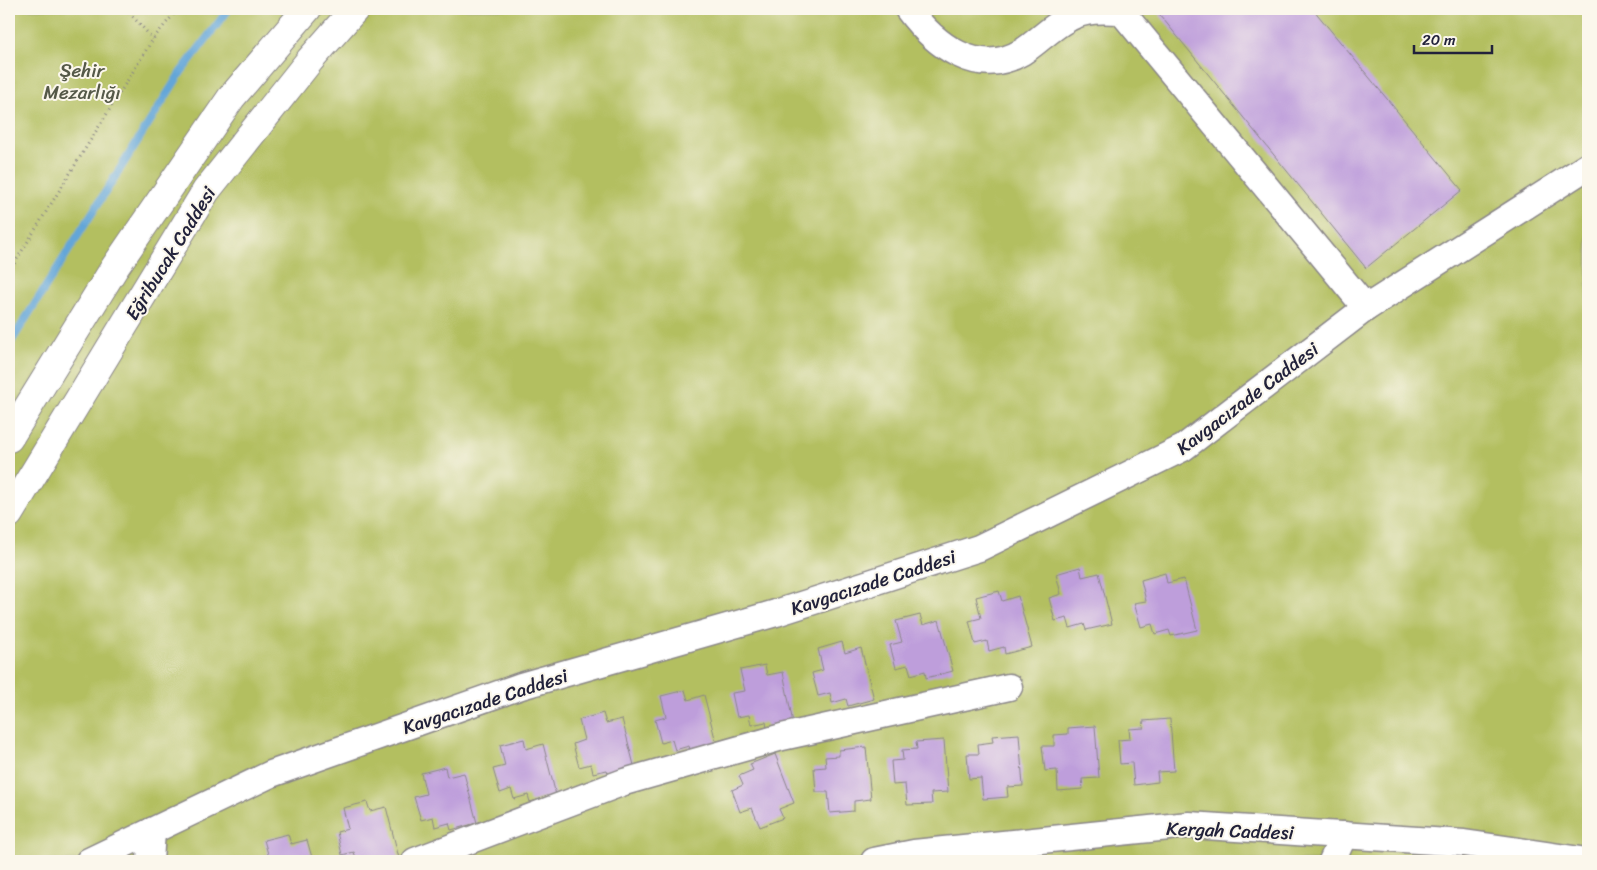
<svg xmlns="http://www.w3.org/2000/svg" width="1597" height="870" viewBox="0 0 1597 870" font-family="Sriracha,sans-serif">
	<rect width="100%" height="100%" fill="#fbf7ec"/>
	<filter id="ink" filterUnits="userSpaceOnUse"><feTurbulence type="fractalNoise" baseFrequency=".02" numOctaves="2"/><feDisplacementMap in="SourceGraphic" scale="10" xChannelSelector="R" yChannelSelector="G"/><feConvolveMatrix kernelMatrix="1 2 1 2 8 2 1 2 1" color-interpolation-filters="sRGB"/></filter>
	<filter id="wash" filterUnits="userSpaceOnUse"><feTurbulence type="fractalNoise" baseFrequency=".0096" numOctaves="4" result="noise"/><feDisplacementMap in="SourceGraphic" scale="20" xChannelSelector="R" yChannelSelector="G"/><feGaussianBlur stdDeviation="1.12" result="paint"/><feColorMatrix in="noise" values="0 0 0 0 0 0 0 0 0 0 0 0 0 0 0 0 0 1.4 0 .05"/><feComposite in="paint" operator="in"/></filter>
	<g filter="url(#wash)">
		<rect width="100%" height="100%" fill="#f3ebd4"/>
		<rect fill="#b3bf61" stroke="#6a704e" x="9" y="9" width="1579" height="852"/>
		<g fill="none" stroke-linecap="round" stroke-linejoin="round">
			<path stroke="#64a6d8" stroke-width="8" d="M9 345 181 72 229 9"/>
		</g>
		<g id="blocks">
			<g fill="#be9edb">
				<path d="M1155 9H1313L1462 190 1366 268Z"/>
				<path d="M1080 567 1082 577 1099 573 1112 624 1086 630 1084 624 1070 628 1067 618 1055 621 1049 598 1061 594 1056 574Z"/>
				<path d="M1165 573 1167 583 1184 579 1197 630 1171 636 1169 630 1155 634 1152 624 1141 627 1134 603 1146 601 1141 580Z"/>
				<path d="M999 591 1002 601 1018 596 1032 647 1005 654 1004 647 989 651 987 641 975 644 969 621 981 618 976 597Z"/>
				<path d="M920 615 923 625 939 620 953 671 926 678 925 671 911 675 908 665 896 668 890 645 902 642 896 621Z"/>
				<path d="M842 642 845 653 861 648 874 699 848 706 846 699 832 703 830 693 818 696 812 673 823 670 818 649Z"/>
				<path d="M765 665 767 675 783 672 793 723 767 728 766 722 751 725 749 715 737 717 732 693 745 691 740 670Z"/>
				<path d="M685 690 688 700 704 695 717 746 691 753 689 746 675 750 672 740 661 743 655 720 666 717 661 696Z"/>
				<path d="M603 713 606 723 622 719 635 769 609 776 607 770 593 773 591 764 579 767 573 744 584 740 579 720Z"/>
				<path d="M1170 719 1174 771 1157 772 1158 782 1134 785 1132 763 1120 764 1118 740 1130 739 1129 729 1144 728 1143 721Z"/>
				<path d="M1095 726 1099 778 1082 779 1083 789 1058 791 1057 770 1045 771 1042 746H1054V735L1068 734V728Z"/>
				<path d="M1019 734 1023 786 1007 787 1008 797 983 799 981 778 969 779 967 754H979L978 744 993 742 992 736Z"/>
				<path d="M524 739 526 749 543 744 556 795 530 802 528 795 514 799 511 789 500 793 493 769 505 766 500 745Z"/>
				<path d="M944 740 948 792 931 793 932 804 907 805 905 784 893 785 891 761 903 760 902 750 917 749 916 742Z"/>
				<path d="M866 747 871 799 854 801V811L830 813 828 792H816L814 768 826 767 825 757 839 756V750Z"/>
				<path d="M775 754 794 803 779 809 783 818 760 827 752 808 740 812 732 790 743 785 739 776 753 770 750 764Z"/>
				<path d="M445 767 447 777 464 773 477 823 451 830 449 823 435 827 433 817 421 820 414 797 426 794 421 773Z"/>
				<path d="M367 802 370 811 386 807 399 858 385 861H372L371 858 357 861 354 852 342 855 337 832 348 829 343 808Z"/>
				<path d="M288 834 291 844 307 840 313 861H270L264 840Z"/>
			</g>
		</g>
	</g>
	<g filter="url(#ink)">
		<use href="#blocks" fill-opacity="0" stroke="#8a8688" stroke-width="1"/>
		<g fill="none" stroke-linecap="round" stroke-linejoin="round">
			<defs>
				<g id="minor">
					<path d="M908 9C934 44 977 79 1022 52 1038 42 1051 27 1069 18 1085 9 1103 10 1121 11L1366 308"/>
					<path d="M89 861 271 774 521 686 776 613 979 548 1183 448 1366 308 1588 166"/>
					<path d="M150 861 152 831"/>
					<path d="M415 861 624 782 782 737 1009 687"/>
					<path d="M874 861 914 853 1189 825 1464 843 1587 861"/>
					<path d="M1332 861 1344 835"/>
				</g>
				<g id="major">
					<path d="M9 438 115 267 231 98 307 9"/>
					<path d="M9 514 206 191 310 60 355 9"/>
				</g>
			</defs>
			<use href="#minor" stroke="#8a8688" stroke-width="29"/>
			<use href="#major" stroke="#8a8688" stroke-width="30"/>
			<g stroke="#8a8688" stroke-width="3" stroke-dasharray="1 4" stroke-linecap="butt">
				<path d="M126 9 153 39"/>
				<path d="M9 272 153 39 178 9"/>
			</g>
			<use href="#minor" stroke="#fff" stroke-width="26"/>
			<use href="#major" stroke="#fff" stroke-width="28"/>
		</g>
	</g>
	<g text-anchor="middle" stroke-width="4" stroke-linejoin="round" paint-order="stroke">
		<g font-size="19" fill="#555948" stroke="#fbf7ec">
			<text x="82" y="77">Şehir<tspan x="82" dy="22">Mezarlığı</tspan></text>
		</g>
		<g font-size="19" fill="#22223b" stroke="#fbf7ec">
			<text transform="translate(170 253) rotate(-58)" y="7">Eğribucak Caddesi</text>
			<text transform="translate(1247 398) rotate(-37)" y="7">Kavgacızade Caddesi</text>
			<text transform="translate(873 582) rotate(-18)" y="7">Kavgacızade Caddesi</text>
			<text transform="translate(485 701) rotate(-18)" y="7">Kavgacızade Caddesi</text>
			<text transform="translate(1230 830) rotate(2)" y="7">Kergah Caddesi</text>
		</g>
	</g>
	<rect width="1597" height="870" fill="none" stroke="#fbf7ec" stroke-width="30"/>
	<path d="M1414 45v8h78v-8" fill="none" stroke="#22223b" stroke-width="2.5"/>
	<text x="1422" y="45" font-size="15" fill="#22223b" stroke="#fbf7ec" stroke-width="4" paint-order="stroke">20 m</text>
</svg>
